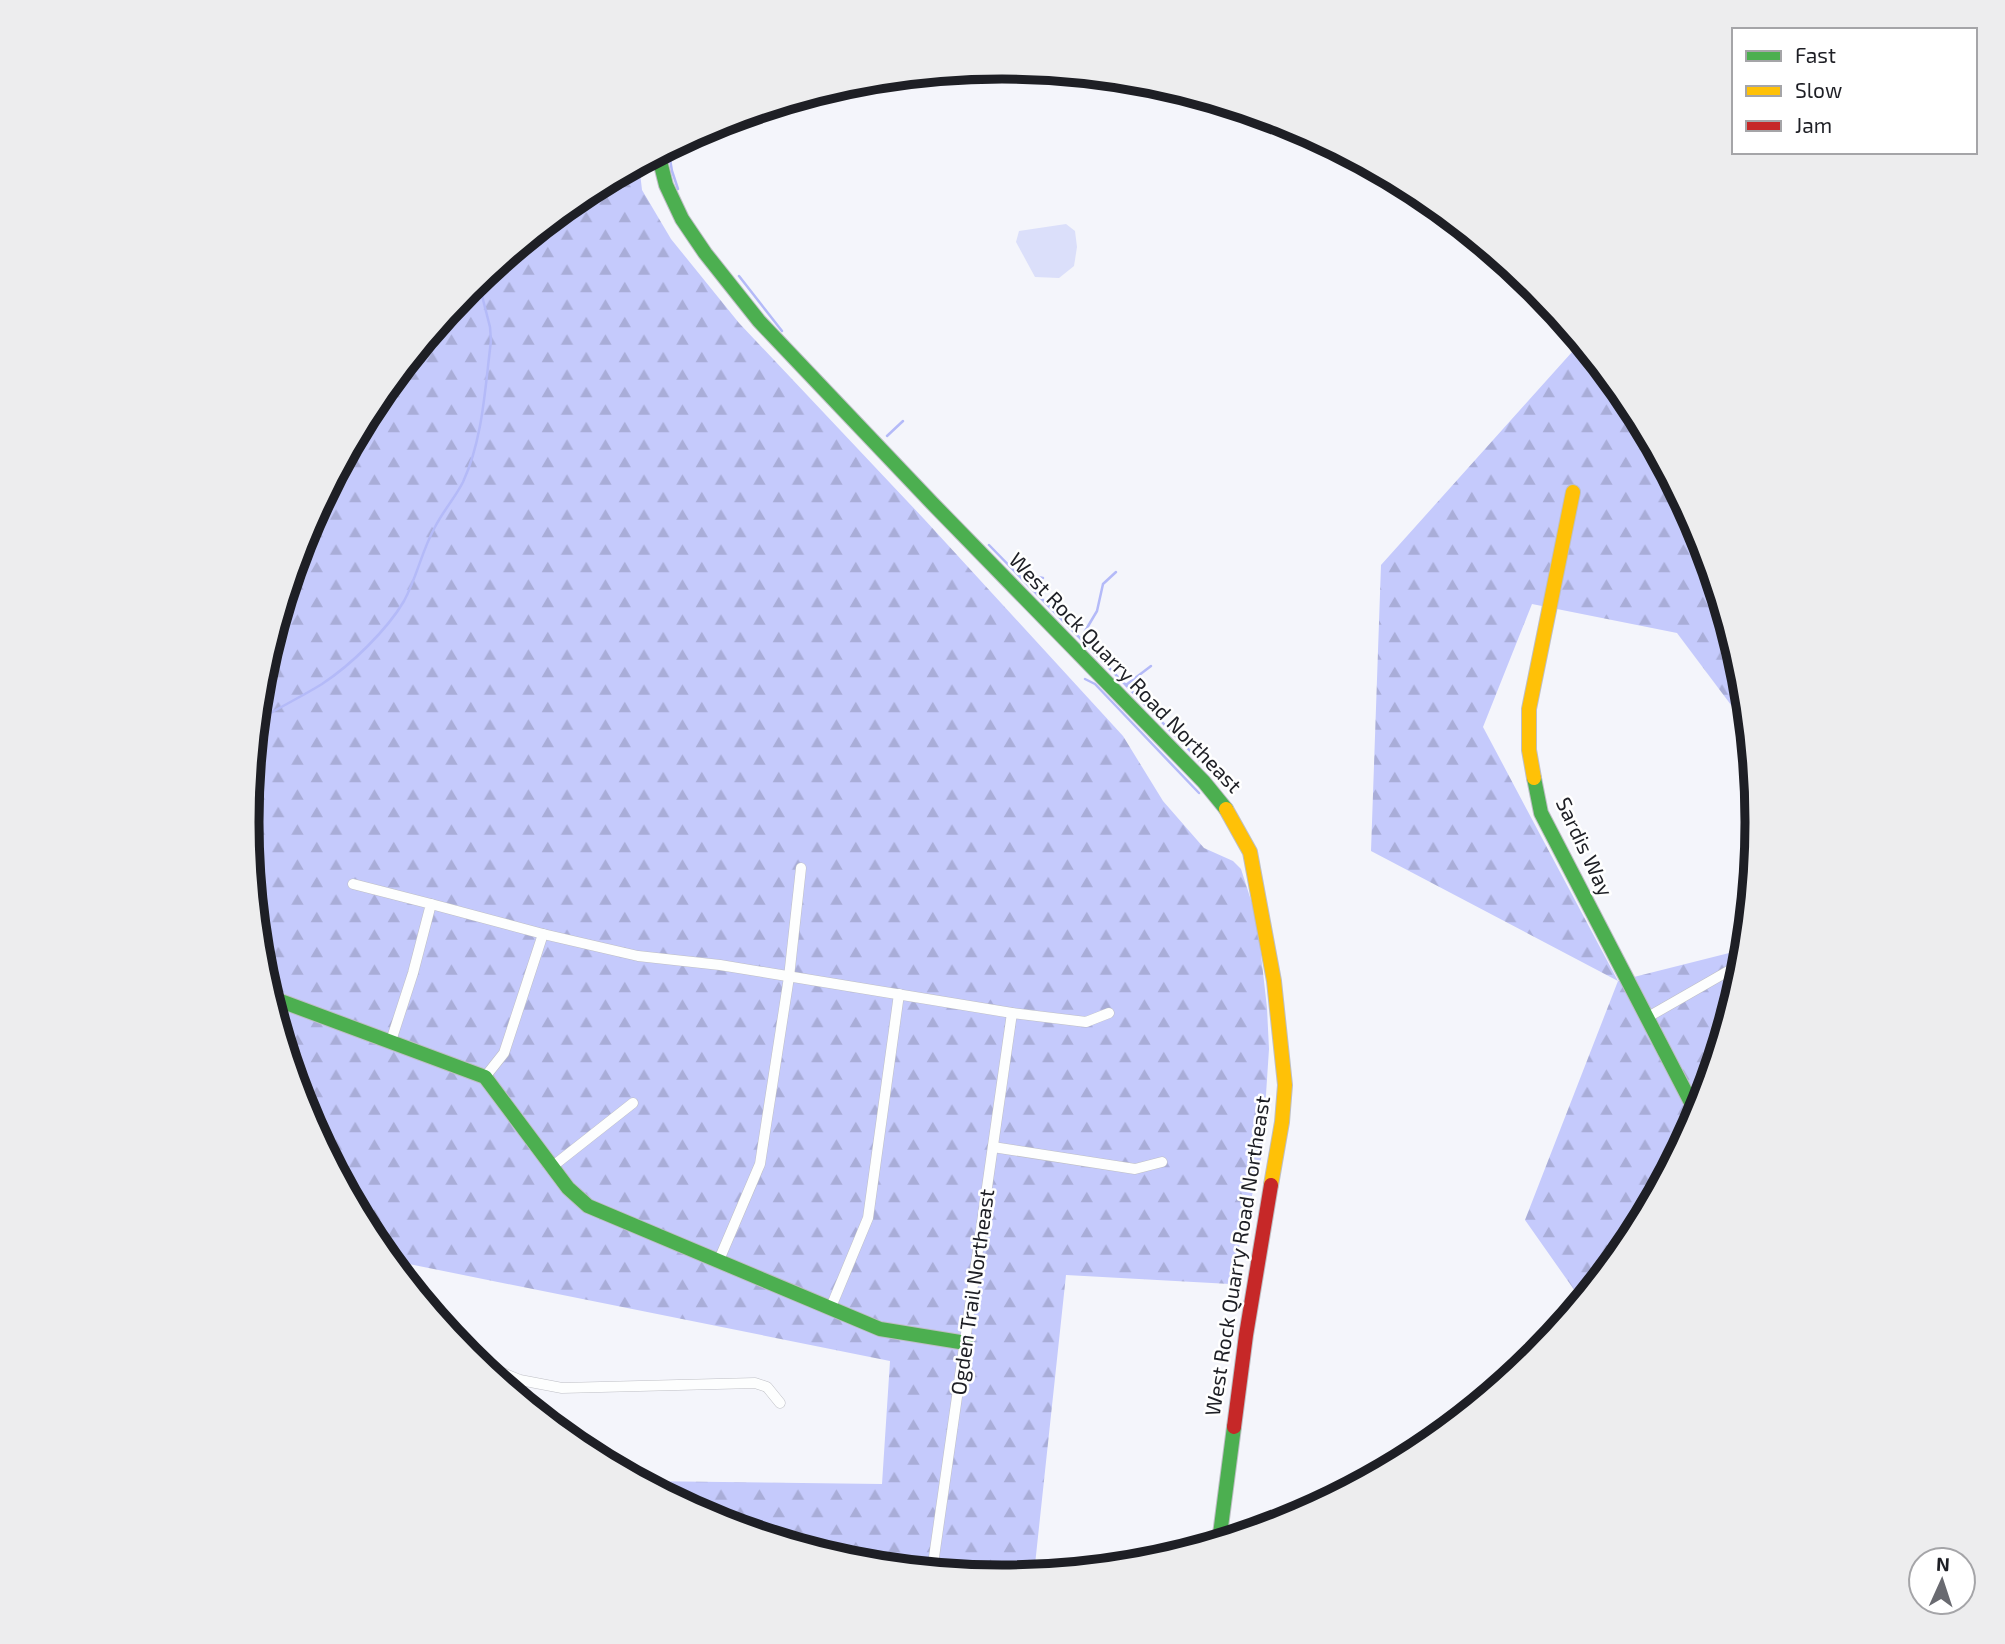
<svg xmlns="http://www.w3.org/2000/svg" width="2005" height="1644" viewBox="0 0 2005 1644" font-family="'Exo 2',sans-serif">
	<defs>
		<pattern id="forest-firs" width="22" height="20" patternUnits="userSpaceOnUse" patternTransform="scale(1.75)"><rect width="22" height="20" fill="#c5cafc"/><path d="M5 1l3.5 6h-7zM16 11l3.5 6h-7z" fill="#a9add8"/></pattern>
	</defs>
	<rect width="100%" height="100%" fill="#f4f5fb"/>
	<g fill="url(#forest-firs)">
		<path d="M639 164 642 190 671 239 739 323 924 519 1123 736 1163 801 1204 848 1233 861 1241 869 1257 919 1267 1008 1269 1049 1262 1155 1230 1284 1066 1275 1034 1574 1002 1577 855 1563 713 1520 641 1481 882 1484 890 1361 389 1260 374 1241 304 1111 261 969 247 822 262 674 305 533 375 402 469 287 583 194Z"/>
		<path d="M1581 342 1631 403 1701 533 1744 675 1749 729 1677 633 1532 604 1483 727 1618 981 1745 949 1743 970 1700 1111 1630 1242 1582 1301 1525 1220 1618 981 1371 851 1381 565Z"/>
	</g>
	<path fill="#dbdffa" d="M1066 224 1075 231 1077 247 1074 266 1059 278 1035 277 1016 242 1019 231Z"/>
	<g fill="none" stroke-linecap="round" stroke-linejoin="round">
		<g stroke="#b4baf8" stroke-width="2.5">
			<path d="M668 148 672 171 678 189"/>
			<path d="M739 276 782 331"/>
			<path d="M887 436 903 421"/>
			<path d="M989 545 1203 764"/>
			<path d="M1029 586 1038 577 1043 578"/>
			<path d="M1081 638 1097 611 1103 584 1116 572"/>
			<path d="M1085 679 1095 684 1116 706 1199 793"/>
			<path d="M1126 685 1151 666"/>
			<path d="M257 721C278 708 301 697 322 684 351 665 387 630 404 601 417 577 422 550 435 527 443 511 455 498 463 482 483 439 485 387 491 341L490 327 478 280"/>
			<path d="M1222 782 1223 783"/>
		</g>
		<defs>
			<g id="street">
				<path d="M353 884 431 904 413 973 391 1041"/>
				<path d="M431 904 543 934 504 1053 485 1077"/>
				<path d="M543 934 638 956 720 965 1012 1013 1086 1022 1109 1013"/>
				<path d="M1648 1017 1744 962"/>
				<path d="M993 1147 1135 1169 1162 1162"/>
				<path d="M553 1166 633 1103"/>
				<path d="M719 1260 760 1164 789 977 801 868"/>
				<path d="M831 1307 868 1218 899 994"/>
				<path d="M476 1362 520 1380 562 1388 755 1383 767 1387 780 1403"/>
				<path d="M932 1571 1012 1013"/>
			</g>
			<g id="fast">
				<path d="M658 153 666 185 682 219 705 253 759 321 932 503 1204 782 1226 809"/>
				<path d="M1534 778 1541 813 1698 1116"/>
				<path d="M270 997 485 1077 568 1188 588 1206 880 1329 966 1343"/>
				<path d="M1219 1542 1234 1427"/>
			</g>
			<g id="slow">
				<path d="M1534 778 1529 750V709L1573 492"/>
				<path d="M1226 809 1250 852 1274 981 1285 1085 1282 1122 1271 1185"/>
			</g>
			<path id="jam" d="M1234 1427 1246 1335 1271 1185"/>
		</defs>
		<use href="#street" stroke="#bebfc5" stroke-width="11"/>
		<use href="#fast" stroke="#bebfc5" stroke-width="16"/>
		<use href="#slow" stroke="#bebfc5" stroke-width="16"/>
		<use href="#jam" stroke="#bebfc5" stroke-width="16"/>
		<use href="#street" stroke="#fdfefe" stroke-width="10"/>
		<use href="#fast" stroke="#4caf50" stroke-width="14"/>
		<use href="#slow" stroke="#ffc107" stroke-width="14"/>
		<use href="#jam" stroke="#c62828" stroke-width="14"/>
	</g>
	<g text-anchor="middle" stroke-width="5" stroke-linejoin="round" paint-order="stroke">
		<g font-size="21" fill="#1e1f25" stroke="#fff">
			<text transform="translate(1125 673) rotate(46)" y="7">West Rock Quarry Road Northeast</text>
			<text transform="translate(1584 847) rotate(65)" y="7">Sardis Way</text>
			<text transform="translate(1238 1256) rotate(-81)" y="7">West Rock Quarry Road Northeast</text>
			<text transform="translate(973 1292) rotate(-82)" y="7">Ogden Trail Northeast</text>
		</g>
	</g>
	<path d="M0 0H2005V1644H0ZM259 822a743 743 0 1 1 1486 0a743 743 0 1 1-1486 0Z" fill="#ededee" fill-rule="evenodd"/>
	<path fill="none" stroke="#1e1f25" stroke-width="9" d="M259 822a743 743 0 1 1 1486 0a743 743 0 1 1-1486 0Z"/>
	<rect x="1732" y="28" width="245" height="126" fill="#ffffff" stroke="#a5a5a8" stroke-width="2"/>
	<rect x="1746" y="51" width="35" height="10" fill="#4caf50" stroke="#a5a5a8" stroke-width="2"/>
	<text x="1795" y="63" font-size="21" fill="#1e1f25">Fast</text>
	<rect x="1746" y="86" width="35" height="10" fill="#ffc107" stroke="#a5a5a8" stroke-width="2"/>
	<text x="1795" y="98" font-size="21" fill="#1e1f25">Slow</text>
	<rect x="1746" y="121" width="35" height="10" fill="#c62828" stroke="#a5a5a8" stroke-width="2"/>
	<text x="1795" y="133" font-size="21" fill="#1e1f25">Jam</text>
	<g transform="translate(1942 1581) rotate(3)"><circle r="33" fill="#ffffff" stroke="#a5a5a8" stroke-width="2"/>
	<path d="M0-5L12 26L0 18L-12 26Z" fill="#696a70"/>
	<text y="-10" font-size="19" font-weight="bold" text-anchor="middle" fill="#1e1f25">N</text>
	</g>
</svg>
